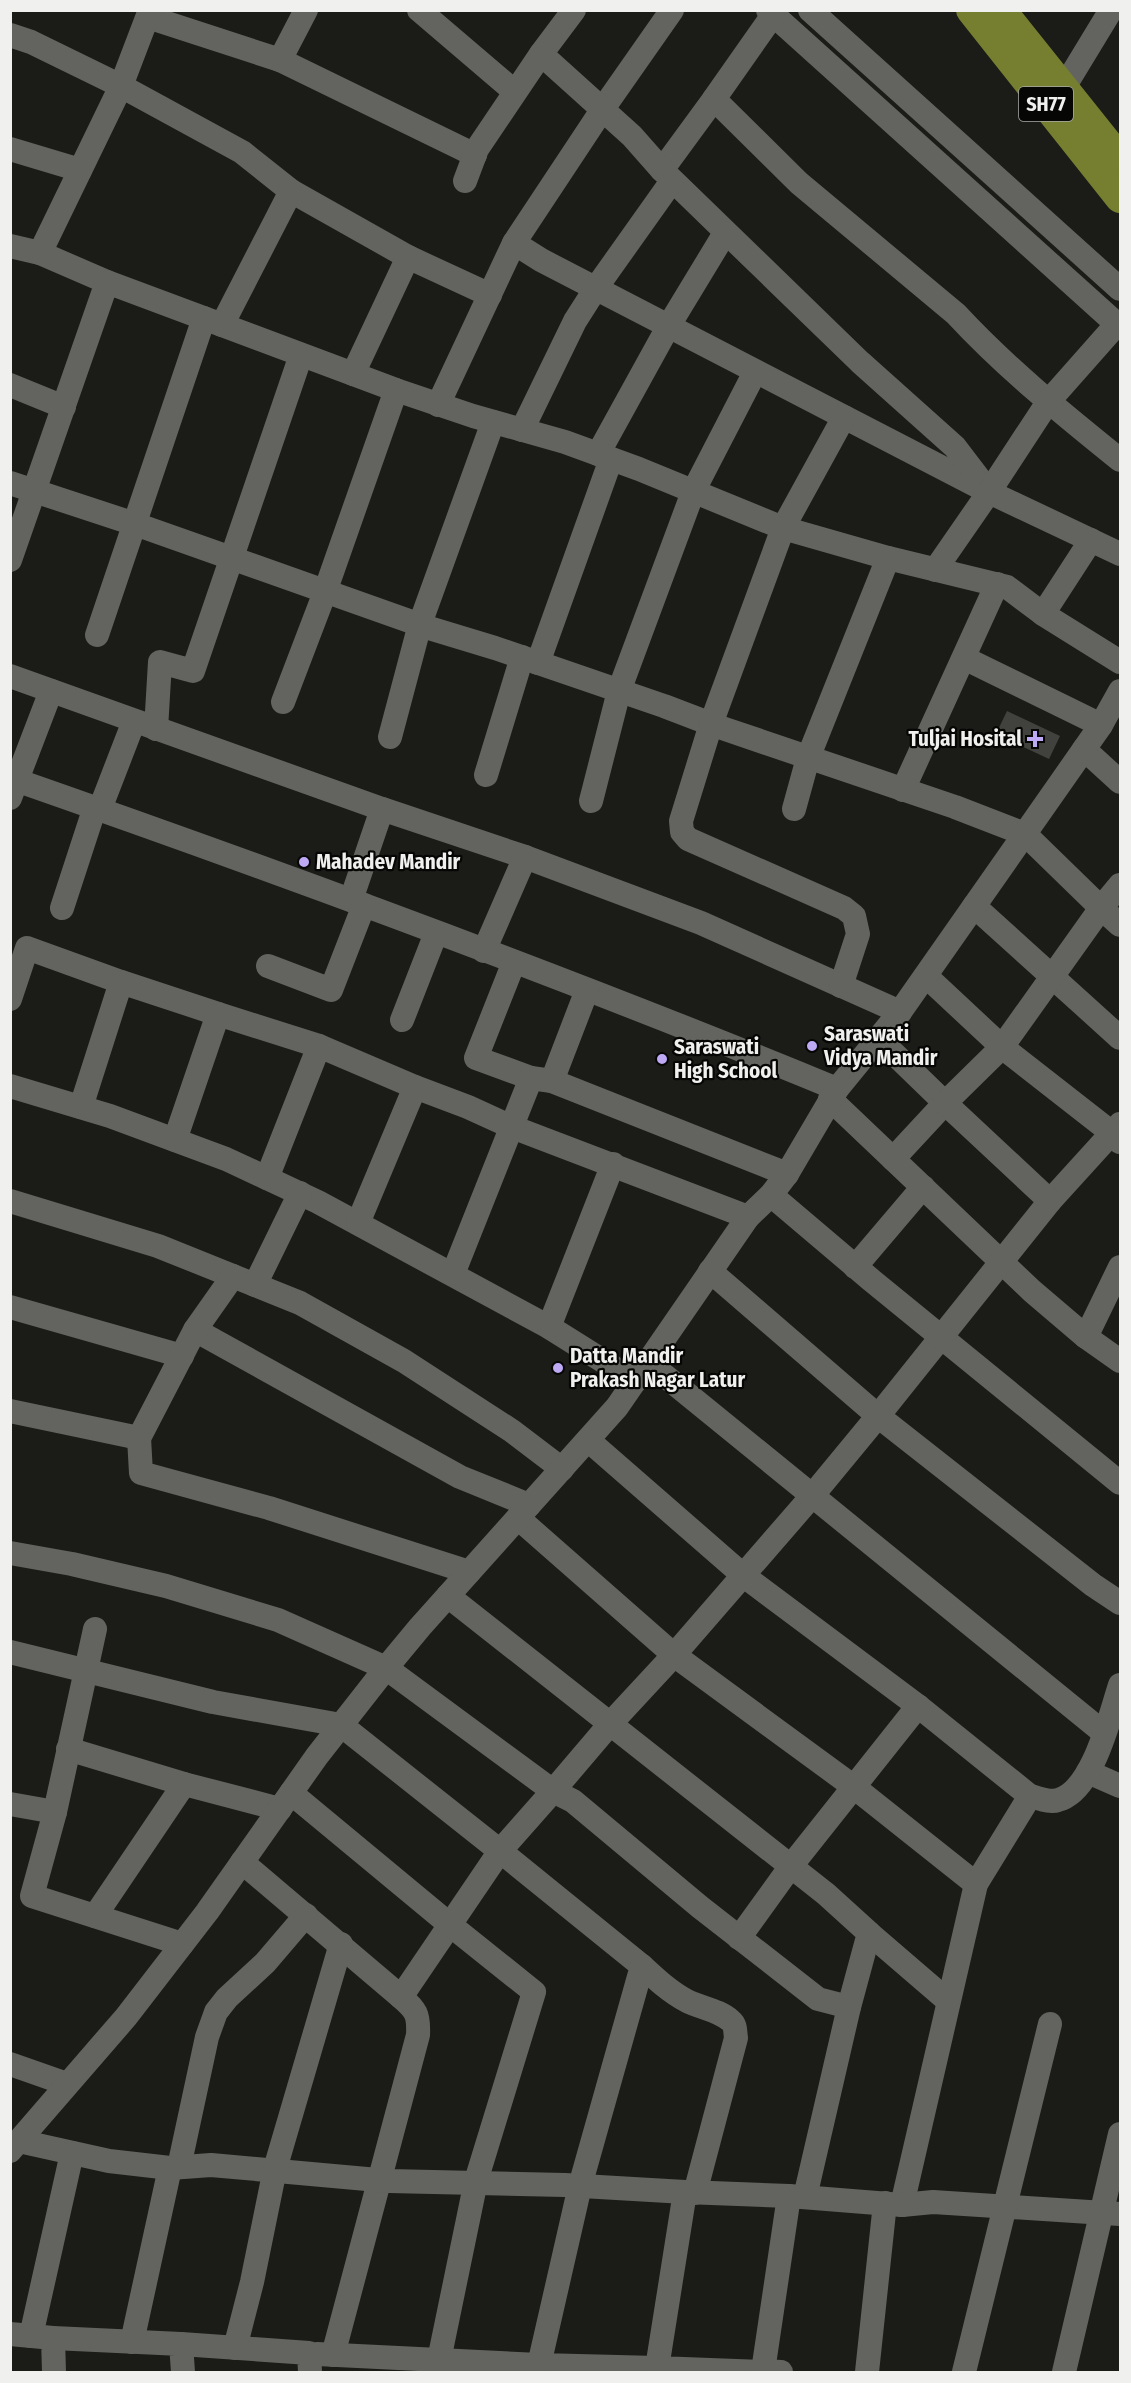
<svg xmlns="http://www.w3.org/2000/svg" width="1131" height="2383" viewBox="0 0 1131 2383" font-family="'Fira Sans Condensed',sans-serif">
	<rect width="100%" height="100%" fill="#1b1c18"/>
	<path fill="#41423d" d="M1007 711 1060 736 1049 759 996 734Z"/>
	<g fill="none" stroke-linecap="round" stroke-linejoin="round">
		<g stroke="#63645f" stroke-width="24">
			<path d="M306 10 280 60 475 155"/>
			<path d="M419 10 515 92"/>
			<path d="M672 10 602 110 514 243 541 260 989 492"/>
			<path d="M768 10 1120 327"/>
			<path d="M810 10 1120 289"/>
			<path d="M773 15 714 99 799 183 956 314C1006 368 1063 414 1120 460"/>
			<path d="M148 17 280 60"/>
			<path d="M10 35 31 42 121 86 150 10"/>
			<path d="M541 54 574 10"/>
			<path d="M1063 89 1111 10"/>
			<path d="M10 149 80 170"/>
			<path d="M662 170 714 99"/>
			<path d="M465 181 477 149 541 54 632 136 662 170 860 362 955 447 984 485"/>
			<path d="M10 246 40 253"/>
			<path d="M107 282 40 253 121 86 242 152 291 191"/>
			<path d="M222 325 291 191 408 257"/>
			<path d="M353 374 408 257 490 295"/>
			<path d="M10 385 64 407"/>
			<path d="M438 405 514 243"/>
			<path d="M522 430 575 321 596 288 672 181"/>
			<path d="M598 454 668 327 725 233"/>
			<path d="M10 483 135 524 429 628 495 648 664 706 719 727 955 807 1025 834 1101 908 1120 885"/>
			<path d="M989 492 1048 402 1117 324"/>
			<path d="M10 560 107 282 396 390 473 416 565 442 639 469 783 528 844 417"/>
			<path d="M935 570 989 492 1120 554"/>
			<path d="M1043 614 1091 540"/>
			<path d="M97 635 204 318"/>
			<path d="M964 658 1101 725"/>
			<path d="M538 663 611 459"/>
			<path d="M10 676 382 809"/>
			<path d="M283 702 325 592 396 390"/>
			<path d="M156 729 160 662 193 671 301 355"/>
			<path d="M390 737 420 624 493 422"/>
			<path d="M1084 749 1120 782"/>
			<path d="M486 775 522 657"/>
			<path d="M10 778C288 875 565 977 837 1089"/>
			<path d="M903 790 997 584"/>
			<path d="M10 798 51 691"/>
			<path d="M591 801 619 691 693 492 755 372"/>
			<path d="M100 809 134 721"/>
			<path d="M794 809 808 758 888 558 1007 587 1043 614 1120 662"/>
			<path d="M351 900 382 809 525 857"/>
			<path d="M974 906 1120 1038"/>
			<path d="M62 908 95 807"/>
			<path d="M484 951 525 857 701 923 900 1012"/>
			<path d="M514 962 476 1058 531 1078"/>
			<path d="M268 966 331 990 364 905"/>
			<path d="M926 976 1002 1047 1101 908 1120 925"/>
			<path d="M841 986 858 934 854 916 844 908 688 839 682 832 681 821 711 724 783 528 888 558"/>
			<path d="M10 999 27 948 121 982"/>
			<path d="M402 1020 436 933"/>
			<path d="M879 1039 945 1103 893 1159"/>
			<path d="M552 1081 787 1174"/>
			<path d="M10 1086 110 1116 226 1159 318 1202 549 1327 635 1381"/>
			<path d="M830 1099 1032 1291 1086 1337 1120 1267"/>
			<path d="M81 1107 121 982 218 1014"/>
			<path d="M1120 1124 1050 1201 878 1416 1093 1585 1120 1603"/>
			<path d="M175 1140 218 1014 319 1046"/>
			<path d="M267 1178 319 1046 415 1087"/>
			<path d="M771 1195 870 1279 1120 1483"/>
			<path d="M10 1201 158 1246 300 1303 404 1361 512 1431 562 1469"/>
			<path d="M1050 1201 945 1103 1002 1047 1112 1133 1120 1142"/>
			<path d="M358 1223 415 1087 468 1107 512 1127 748 1217"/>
			<path d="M855 1267 923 1187"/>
			<path d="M710 1271 878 1416 812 1496 674 1655 854 1787 976 1884"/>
			<path d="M453 1274 531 1078 552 1081 587 990"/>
			<path d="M255 1285 300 1193"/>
			<path d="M10 1307 182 1356"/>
			<path d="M549 1327 613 1164"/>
			<path d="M195 1330 460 1477 529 1505"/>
			<path d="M1086 1337 1120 1361"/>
			<path d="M648 1362 1104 1733"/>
			<path d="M10 1411 139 1438 195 1330 233 1276"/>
			<path d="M139 1438 141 1473 269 1508 469 1572"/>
			<path d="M588 1440 744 1576 918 1706 1030 1796 976 1884 902 2205"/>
			<path d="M518 1518 674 1655 610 1724 553 1791 573 1801 700 1907 818 1999 849 2007"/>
			<path d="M10 1553 72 1564 166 1586 278 1620 386 1668 553 1791 500 1851 642 1966 580 2186 539 2365 657 2368 658 2372"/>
			<path d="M448 1596 826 1894 869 1933 849 2007 805 2197"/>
			<path d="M10 1652 213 1702 341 1725 500 1851 401 1997"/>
			<path d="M68 1749 184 1784 95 1916"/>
			<path d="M1088 1772 1120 1786"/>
			<path d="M184 1784 280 1809"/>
			<path d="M291 1793 449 1924 534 1992 476 2181 439 2360 539 2365 540 2372"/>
			<path d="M1030 1796C1039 1798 1049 1803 1058 1800 1093 1791 1110 1715 1120 1685"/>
			<path d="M10 1804 55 1812 32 1896 182 1944"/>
			<path d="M55 1812 95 1629"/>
			<path d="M242 1862 401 1997C416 2010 419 2014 418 2035L333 2355"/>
			<path d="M869 1933 948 2001"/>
			<path d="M739 1938 791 1866 918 1706"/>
			<path d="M642 1966C656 1979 670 1992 687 2001 701 2008 719 2010 731 2021 736 2025 735 2032 736 2038L695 2193"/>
			<path d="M10 2064 67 2084"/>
			<path d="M19 2141 109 2161 170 2168 211 2165 389 2181 565 2185 685 2192 789 2196 902 2205 933 2202 1120 2214"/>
			<path d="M10 2151 126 2017 207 1912 317 1756 386 1668 420 1627 617 1407 748 1217 771 1195 787 1174 837 1089 900 1012 1101 725 1120 691"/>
			<path d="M179 2167 207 2037 216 2012 227 1998 265 1963 306 1915"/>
			<path d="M685 2192 657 2368 763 2372"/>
			<path d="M10 2334 53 2338 54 2372"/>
			<path d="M31 2336 72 2153"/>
			<path d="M53 2338 181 2344 183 2372"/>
			<path d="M132 2342 170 2168"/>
			<path d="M181 2344 309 2353 310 2372"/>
			<path d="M235 2348 252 2282 275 2169 341 1944"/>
			<path d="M317 2354 439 2360V2372"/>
			<path d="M781 2372 763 2371 789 2196"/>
			<path d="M867 2372 885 2203"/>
			<path d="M964 2372 1050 2024"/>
			<path d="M1064 2372 1120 2134"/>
		</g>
		<g stroke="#767f30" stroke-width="30">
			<path d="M971 10 1120 198"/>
			<path d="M1001 10 1120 159"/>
		</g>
	</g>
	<g fill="#bea9f5" stroke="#060705" stroke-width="2">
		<path d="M1032 730h6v6h6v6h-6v6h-6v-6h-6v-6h6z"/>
		<circle cx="304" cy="862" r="6"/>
		<circle cx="812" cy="1046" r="6"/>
		<circle cx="662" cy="1059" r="6"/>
		<circle cx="558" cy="1368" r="6"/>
	</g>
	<g text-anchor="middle" stroke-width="4.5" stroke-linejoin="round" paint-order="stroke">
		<rect fill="#060705" stroke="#aaaba8" stroke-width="1.5" x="1019" y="87" width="54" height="34" rx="4.5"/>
		<g font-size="20" font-weight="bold" fill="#f0f1ee">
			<text x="1046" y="111">SH77</text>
		</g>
		<g font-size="21" font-weight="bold" fill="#f0f1ee" stroke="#060705" text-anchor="start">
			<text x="1022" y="746" text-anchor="end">Tuljai Hosital</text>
			<text x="316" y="869">Mahadev Mandir</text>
			<text x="824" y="1041">Saraswati<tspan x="824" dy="24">Vidya Mandir</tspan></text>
			<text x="674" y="1054">Saraswati<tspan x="674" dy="24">High School</tspan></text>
			<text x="570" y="1363">Datta Mandir<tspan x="570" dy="24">Prakash Nagar Latur</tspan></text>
		</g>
	</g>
	<rect width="1131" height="2383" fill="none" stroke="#f0f1ee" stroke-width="24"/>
</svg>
